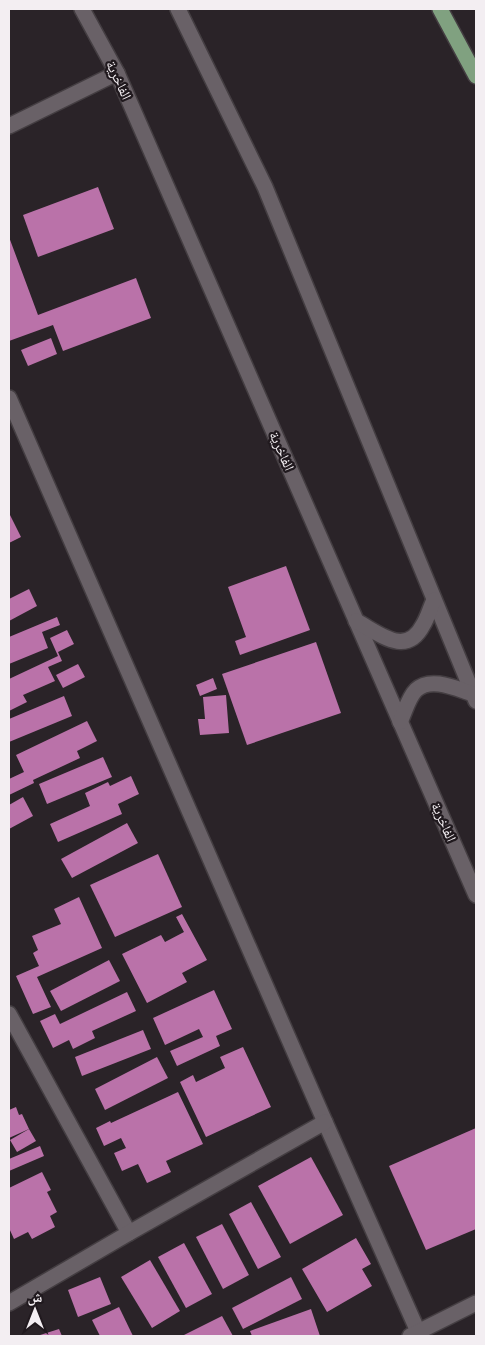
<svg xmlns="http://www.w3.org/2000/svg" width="485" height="1345" viewBox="0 0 485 1345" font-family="Arial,'Noto Naskh Arabic',sans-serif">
	<rect width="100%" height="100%" fill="#2a2328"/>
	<g fill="#ba72a9">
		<path d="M98 187 114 229 38 257 23 215Z"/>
		<path d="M9 237 38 315 136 278 151 318 63 351 53 325 9 341Z"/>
		<path d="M51 338 57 354 28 366 21 350Z"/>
		<path d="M10 515 21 537 9 543V516Z"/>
		<path d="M286 566 310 630 240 655 235 641 246 637 228 587Z"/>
		<path d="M29 589 37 606 9 621V599Z"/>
		<path d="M57 617 60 625 42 632 48 648 9 664V637Z"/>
		<path d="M67 630 74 644 58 652 62 661 48 667 55 681 23 695 27 702 9 711V679L58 656 50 638Z"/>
		<path d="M316 642 341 713 247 745 222 674Z"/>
		<path d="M78 664 85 677 63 688 56 675Z"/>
		<path d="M213 678 217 689 200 696 196 685Z"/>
		<path d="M226 695 229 733 200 735 198 719H205L203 697Z"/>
		<path d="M64 696 72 716 9 742V719Z"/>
		<path d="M87 721 97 741 77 751 80 758 33 780 34 783 9 795V779L24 772 16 755Z"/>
		<path d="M103 757 112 777 47 804 39 784Z"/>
		<path d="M131 776 139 794 118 804 122 814 58 842 50 824 90 806 85 793 108 782 110 786Z"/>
		<path d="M23 797 33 816 9 829V805Z"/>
		<path d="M127 823 138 843 72 878 61 859Z"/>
		<path d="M158 854 182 907 115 937 90 885Z"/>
		<path d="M79 897 102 948 37 977 51 1007 33 1014 16 976 39 966 33 953 38 950 32 936 61 924 54 909Z"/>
		<path d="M182 914 207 960 182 973 187 982 147 1003 122 954 161 935 165 942 184 932 176 917Z"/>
		<path d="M109 960 120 981 61 1011 50 991Z"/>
		<path d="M214 990 232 1029 216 1036 220 1046 177 1066 170 1051 203 1037 199 1029 165 1045 153 1018Z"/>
		<path d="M127 992 136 1011 92 1031 95 1038 73 1049 69 1040 53 1048 40 1021 55 1014 60 1024Z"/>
		<path d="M143 1030 151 1049 82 1076 75 1057Z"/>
		<path d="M243 1047 271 1107 206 1137 180 1082 193 1075 196 1082 225 1068 220 1057Z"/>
		<path d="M157 1057 168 1078 105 1110 95 1089Z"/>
		<path d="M178 1092 203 1144 166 1161 171 1172 147 1183 138 1164 122 1171 114 1153 126 1148 121 1138 104 1146 96 1128 110 1121 111 1123Z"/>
		<path d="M16 1107 19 1115 22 1114 29 1129 9 1138V1110Z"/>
		<path d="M476 1128V1229L426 1250 389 1166Z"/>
		<path d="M29 1129 36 1141 17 1152 10 1140Z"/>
		<path d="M40 1146 44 1156 9 1171V1159Z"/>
		<path d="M311 1157 343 1215 290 1244 258 1186Z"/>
		<path d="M42 1172 51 1190 47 1192 57 1212 50 1216 55 1227 32 1239 28 1232 14 1239 9 1228V1188Z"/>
		<path d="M251 1202 281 1257 258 1269 229 1214Z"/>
		<path d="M222 1224 249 1275 223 1289 196 1237Z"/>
		<path d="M356 1238 371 1264 362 1269 372 1286 327 1312 302 1269Z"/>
		<path d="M184 1243 212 1294 186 1308 158 1257Z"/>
		<path d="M150 1260 180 1311 152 1328 121 1277Z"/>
		<path d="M100 1277 111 1304 78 1317 68 1290Z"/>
		<path d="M291 1277 302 1299 243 1329 232 1308Z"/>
		<path d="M119 1307 133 1336H100L92 1320Z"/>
		<path d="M311 1309 320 1336H252L250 1331Z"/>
		<path d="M222 1316 233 1336H182Z"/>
		<path d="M59 1329 62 1336H37Z"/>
	</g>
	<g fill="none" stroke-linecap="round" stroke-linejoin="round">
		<defs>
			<g id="street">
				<path d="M9 126 117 73"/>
				<path d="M9 398 325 1122 420 1336"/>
				<path d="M9 1014 129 1233"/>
				<path d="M9 1303 129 1233 325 1122"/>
				<path d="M410 1336 476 1303"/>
			</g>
			<g id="secondary">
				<path d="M82 9 117 73 476 895"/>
				<path d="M178 9 265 187 476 701"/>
				<path d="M356 621C379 633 406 658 423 625 428 617 430 608 434 600"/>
				<path d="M400 722C405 712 408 698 416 690 431 676 457 689 473 694"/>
			</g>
			<path id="primary" d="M440 9 476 76"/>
		</defs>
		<use href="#street" stroke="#443e42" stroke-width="18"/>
		<use href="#secondary" stroke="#443e42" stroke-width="18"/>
		<use href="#primary" stroke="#443e42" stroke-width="18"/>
		<use href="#street" stroke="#696167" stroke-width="15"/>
		<use href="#secondary" stroke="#696167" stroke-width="15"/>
		<use href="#primary" stroke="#80a180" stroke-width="15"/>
	</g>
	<g text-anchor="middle" stroke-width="4.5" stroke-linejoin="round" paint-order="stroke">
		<g font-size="14" fill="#f3eef2" stroke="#20191e">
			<text transform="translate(119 80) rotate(65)" y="5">الفاخرية</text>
			<text transform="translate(282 451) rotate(66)" y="5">الفاخرية</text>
			<text transform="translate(444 822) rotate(66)" y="5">الفاخرية</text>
		</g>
	</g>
	<rect width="485" height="1345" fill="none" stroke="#f3eef2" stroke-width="20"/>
	<g transform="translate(35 1310)" stroke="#20191e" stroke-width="4" paint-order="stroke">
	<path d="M0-4L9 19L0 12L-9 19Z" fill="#f3eef2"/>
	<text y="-8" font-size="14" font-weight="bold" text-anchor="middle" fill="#f3eef2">ش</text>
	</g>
</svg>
